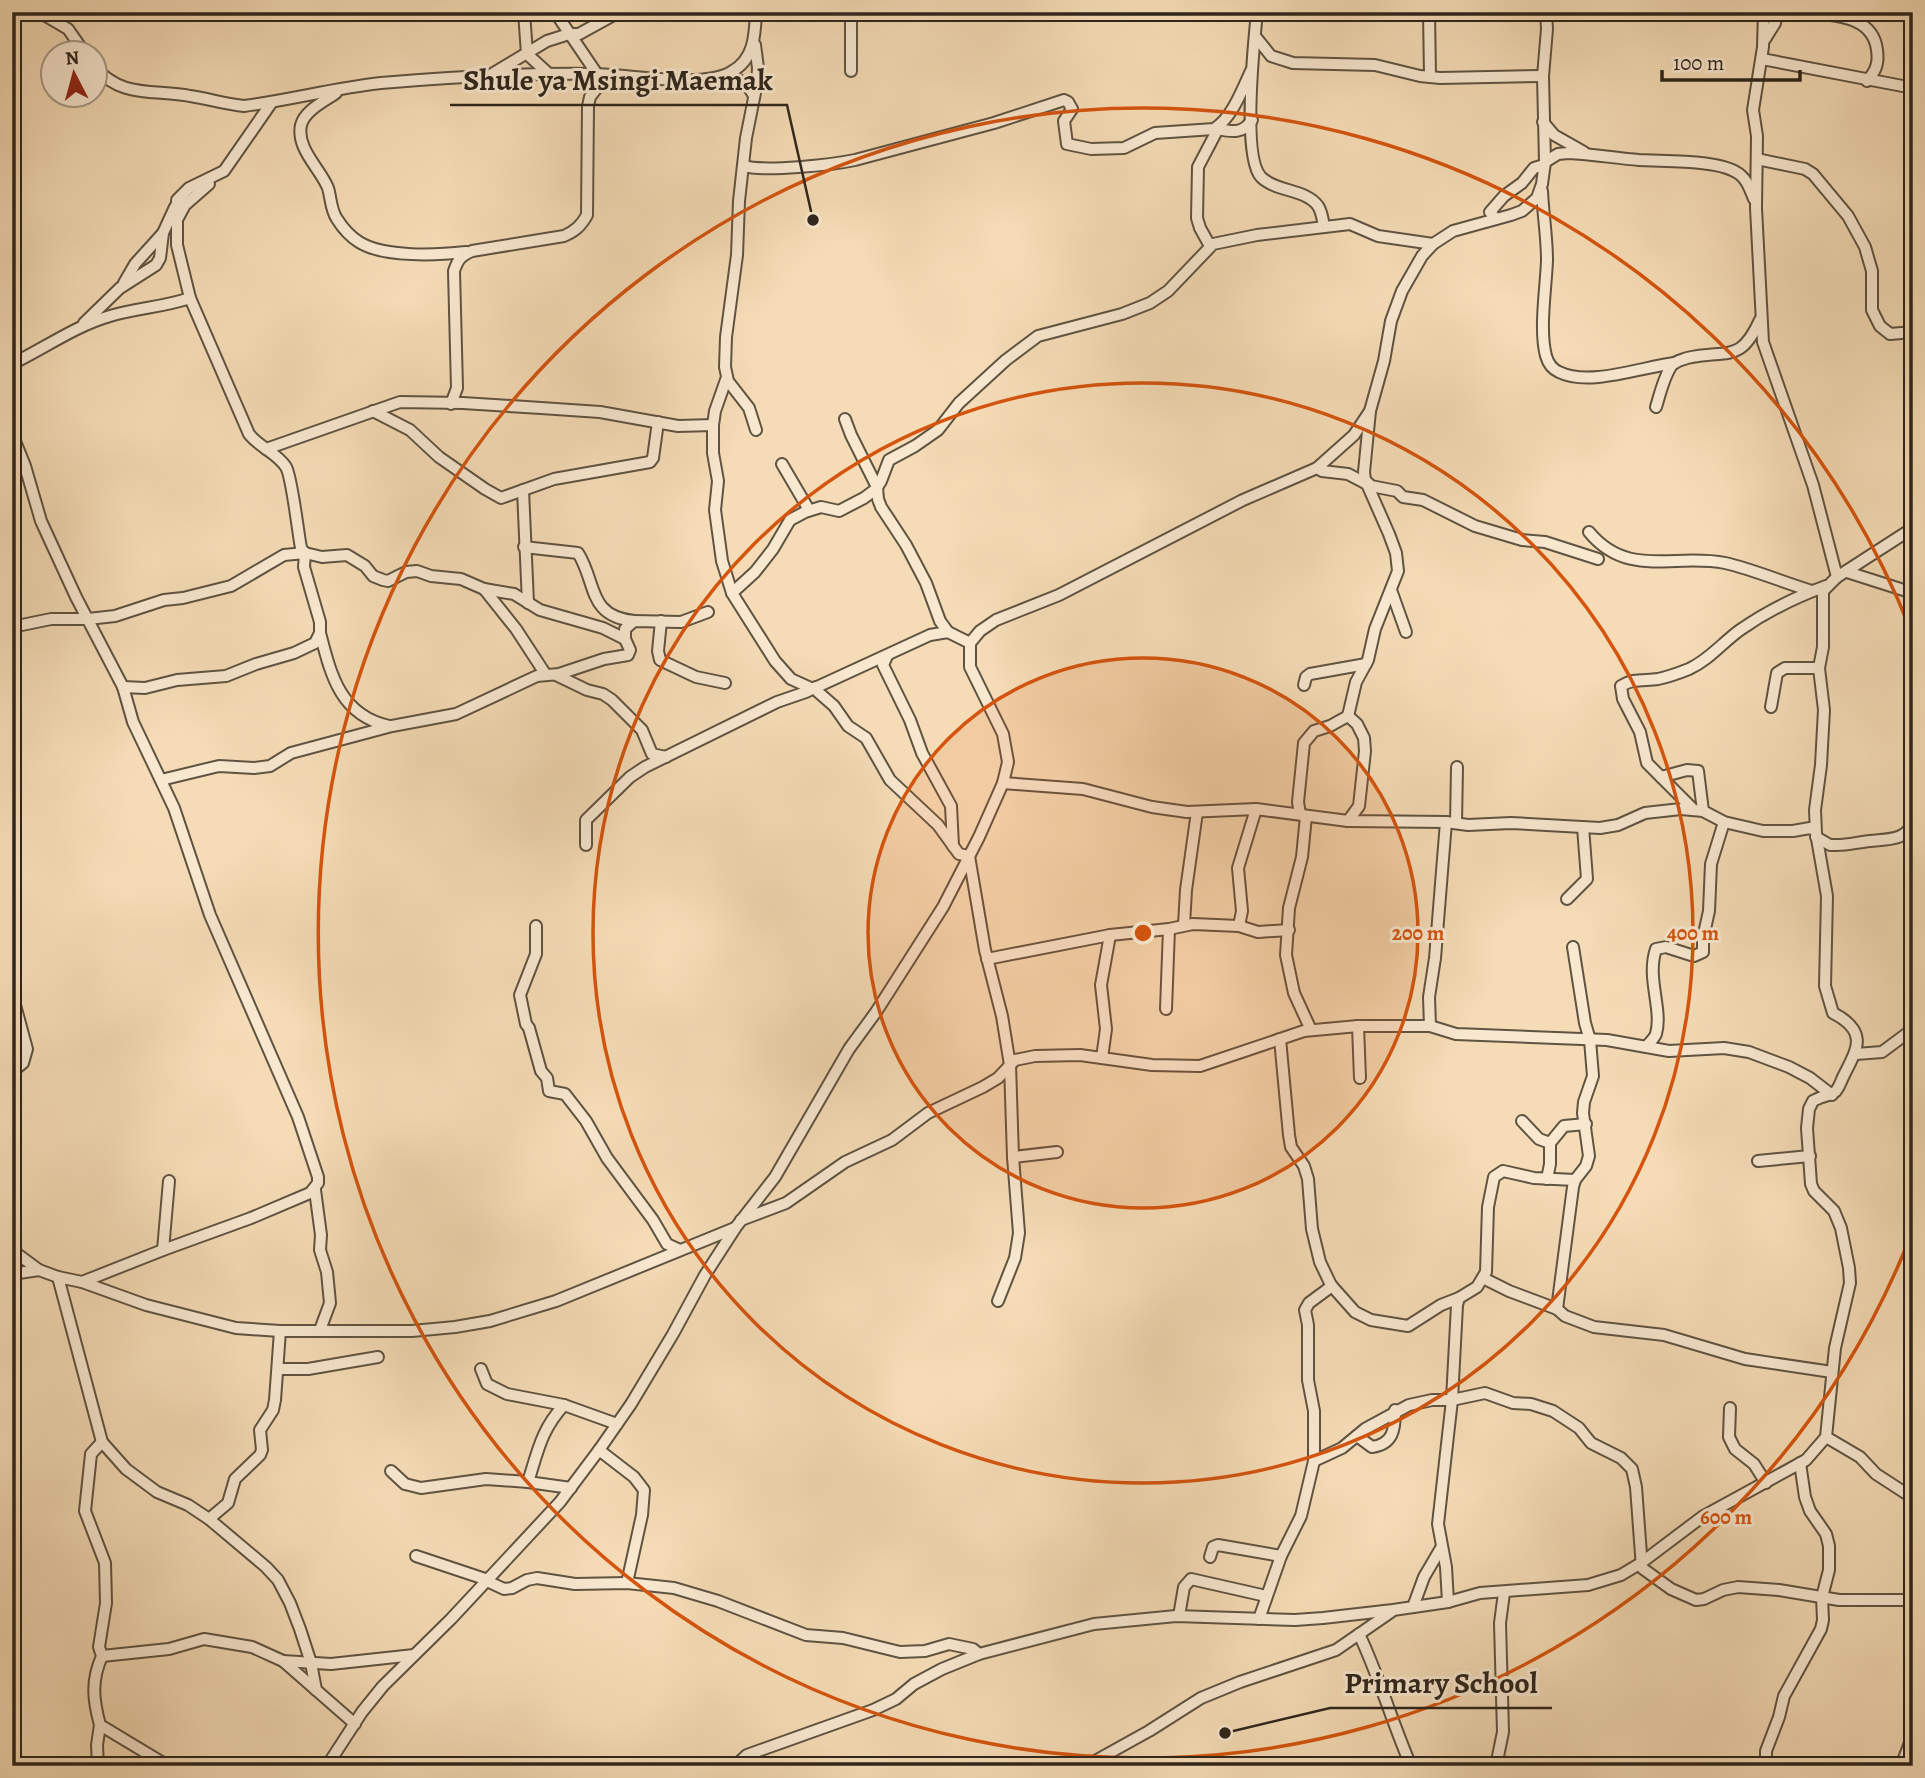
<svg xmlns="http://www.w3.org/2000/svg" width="1925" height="1778" viewBox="0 0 1925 1778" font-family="Alegreya,serif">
	<rect width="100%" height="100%" fill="#f5dcb6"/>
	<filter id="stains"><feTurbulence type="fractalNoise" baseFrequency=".00286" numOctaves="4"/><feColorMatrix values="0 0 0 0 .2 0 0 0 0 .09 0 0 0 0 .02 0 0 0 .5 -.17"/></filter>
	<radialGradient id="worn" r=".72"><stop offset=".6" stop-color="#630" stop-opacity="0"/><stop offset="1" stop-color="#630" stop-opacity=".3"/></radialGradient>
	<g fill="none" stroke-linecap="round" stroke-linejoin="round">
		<defs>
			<g id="minor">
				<path d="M39 12 68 29 84 52"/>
				<path d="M524 12 527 54 550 75"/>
				<path d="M555 12 597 74"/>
				<path d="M1257 12C1254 42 1242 157 1261 177 1276 192 1306 189 1318 206 1322 212 1323 221 1324 227"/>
				<path d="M1429 12 1430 77"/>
				<path d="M1764 12 1763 47 1753 110 1757 136 1756 208 1763 342 1813 485 1837 577"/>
				<path d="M1809 12C1836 16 1873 16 1877 50 1879 63 1876 71 1867 81"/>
				<path d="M1255 36 1271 56 1293 63 1375 65 1420 76 1440 78 1543 76"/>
				<path d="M1765 39 1775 23 1777 12"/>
				<path d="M755 45 758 68 757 83 746 138 739 201 737 255 726 337 725 367 728 381 749 408 756 430"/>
				<path d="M1762 59 1913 88"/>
				<path d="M94 66C121 99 155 89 190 96 209 99 226 104 244 106 290 100 335 88 381 83 452 77 523 73 594 74 628 74 702 89 731 72 754 60 755 36 756 12"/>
				<path d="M851 71V12"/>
				<path d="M492 74 547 41 569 34H579L619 12"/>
				<path d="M723 76C738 78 747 82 754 96"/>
				<path d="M336 93C325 101 305 110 301 125 296 149 320 168 328 188 331 198 331 211 337 219 342 227 351 237 359 242 384 258 438 255 466 252"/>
				<path d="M1543 122 1554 135 1584 152"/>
				<path d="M1218 129C1232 132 1243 134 1252 120"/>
				<path d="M1757 159 1805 169 1813 174 1848 216 1865 247 1872 271V310L1880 326 1890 334 1913 332"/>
				<path d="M1545 162 1558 154 1568 153C1592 154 1615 158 1639 160 1663 161 1717 160 1736 172 1746 177 1750 189 1754 199"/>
				<path d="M744 166C765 172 831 165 855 160L994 123 1064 100 1068 102 1072 109 1064 121 1067 144 1091 149 1124 148 1155 133 1214 129C1232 118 1242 90 1251 71"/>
				<path d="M1542 191C1543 214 1547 237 1547 260 1546 289 1539 329 1546 356 1548 363 1552 369 1559 372 1589 387 1642 367 1675 363"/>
				<path d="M178 218 185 205 209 184"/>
				<path d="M1496 219 1490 212 1504 196 1522 183 1534 168 1544 165"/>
				<path d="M1210 246 1200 228 1197 218 1198 167 1220 125"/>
				<path d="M124 283 135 264 163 233"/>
				<path d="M84 323 120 288 156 265 160 258 163 233 175 207"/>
				<path d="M12 364C45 348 75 326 110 316 137 308 164 307 190 298"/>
				<path d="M727 377 715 411 713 425V453L718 481 715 510 722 561 732 593 775 661 791 679 813 689"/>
				<path d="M451 404 457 388 454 271C458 259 461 256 472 251L564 236C575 231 581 226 587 215L588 106 590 97 607 75"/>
				<path d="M1656 407C1660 394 1664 376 1672 365 1676 361 1682 360 1687 358 1728 349 1740 364 1760 320"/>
				<path d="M373 411 410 430 439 457 485 489 501 498 554 479 650 462 653 458 658 422"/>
				<path d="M1370 411 1364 472 1365 480 1371 486"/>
				<path d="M845 419 851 435 877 487 878 499 881 507 906 545 926 583 940 621 948 632"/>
				<path d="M12 434 25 466 41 521 76 597 123 687 133 722 174 808 210 915 298 1117 318 1177V1183L310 1193 251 1218 163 1250 82 1282"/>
				<path d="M266 449 400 402 463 403 541 408 600 412 678 426 713 425"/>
				<path d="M782 464 809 510"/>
				<path d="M1317 468 1322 471 1348 474 1371 486 1397 491 1403 497 1423 500 1475 526 1522 540 1545 542 1598 559"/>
				<path d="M523 490 528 603"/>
				<path d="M1589 532C1628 579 1674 553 1725 563 1752 569 1785 583 1812 591"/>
				<path d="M524 547 578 553C597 583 587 616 634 621"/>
				<path d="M1847 572 1913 593"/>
				<path d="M484 589 516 629 546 675"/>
				<path d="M1391 590 1406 632"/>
				<path d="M732 593 755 572 773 549 790 520 805 512 821 507 839 511 864 498 876 489 881 481 889 460 915 446 938 430 959 403 1006 360 1038 336 1122 314 1150 303 1168 291 1213 244 1257 235 1350 224 1378 236 1433 244"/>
				<path d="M661 621 658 651 660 660 696 677 725 683"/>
				<path d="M12 627 51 619H88L115 616 164 600 183 598 231 586 284 555 305 553 322 557 347 555 365 566 373 576 383 580 388 581 406 572 417 571 431 576 461 579 484 589 514 594 540 610 603 628 625 639"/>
				<path d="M320 633C331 675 340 715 389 726"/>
				<path d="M887 656 883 665 910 720 922 753 951 806 953 846"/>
				<path d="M556 675 587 690 603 694 612 700 642 730 652 754 666 757"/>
				<path d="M1304 685 1306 677 1310 674 1366 664"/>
				<path d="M123 687 145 688 177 680 226 676 256 664 294 653 315 643 320 633V622L304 567 305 553 301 548C298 533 292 477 286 467 277 453 259 447 249 434L190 298 177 245V200L189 188 224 171 272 102"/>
				<path d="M816 687 818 692 834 706 848 726 866 738 890 780 938 825 959 854 969 856 985 950 1002 1016 1010 1065 1013 1157 1019 1233 1015 1258 998 1301"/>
				<path d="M1771 707 1777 673 1785 668H1819"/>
				<path d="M1348 716 1356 682 1368 660 1375 629 1398 571 1396 553 1389 534 1367 484"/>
				<path d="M1661 777 1687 770 1698 771 1703 811"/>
				<path d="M161 780 219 766 254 768 270 766 291 753 392 726 456 714 537 676 559 674 604 659 628 655 630 650 625 639V629L634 621 681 622 708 612"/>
				<path d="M1003 783 1083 789 1152 807 1187 812 1256 809 1348 821 1446 822 1468 825 1511 823 1600 828 1618 825 1645 813 1681 809 1703 811 1724 822 1763 831H1793L1810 828 1815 830"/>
				<path d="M1694 810 1647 763 1640 732 1623 699 1621 686C1633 678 1645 681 1658 679 1668 677 1679 673 1689 669 1709 660 1722 643 1740 630 1767 611 1796 597 1826 586"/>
				<path d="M1300 814 1298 802 1304 743 1314 731 1330 726 1348 716"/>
				<path d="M1306 816 1302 857 1289 908 1286 955 1294 993 1311 1030"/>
				<path d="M1348 821 1359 806 1365 751 1364 738 1357 724 1348 716"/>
				<path d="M1456 823 1457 767"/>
				<path d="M1816 837 1830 845H1837C1848 845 1859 842 1870 841 1888 839 1907 841 1913 821"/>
				<path d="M586 845V820L630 777 645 767 777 702 806 692 930 635 948 632 970 643"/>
				<path d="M1567 899 1587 879 1583 827"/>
				<path d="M1184 925 1186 890 1197 812"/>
				<path d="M536 926V954L520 995 526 1024 529 1028 541 1071 547 1078 549 1091 565 1094 586 1121 607 1158 653 1220 667 1244 680 1250"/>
				<path d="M1239 926 1242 911 1238 868 1256 809"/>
				<path d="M987 959 1110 935 1169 929 1193 924 1239 926 1258 932 1289 930"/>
				<path d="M12 994 27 1049 23 1063 12 1072"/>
				<path d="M1166 1009 1169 929"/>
				<path d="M1358 1026 1360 1078"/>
				<path d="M1430 1026 1429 997 1435 958 1446 822"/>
				<path d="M1280 1039 1289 1135 1291 1147 1304 1166 1308 1179 1312 1229 1320 1262 1331 1285 1355 1312 1371 1320 1408 1326 1441 1305 1459 1298"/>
				<path d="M1646 1047C1649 1043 1654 1039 1656 1034 1663 1009 1646 978 1656 949L1666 947 1694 956 1703 952V938L1709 911 1711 864 1724 822"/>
				<path d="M1856 1054 1882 1052 1913 1029"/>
				<path d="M1102 1058 1106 1029 1101 985 1110 935"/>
				<path d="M1522 1121 1539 1139 1550 1143V1164L1547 1179"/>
				<path d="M1550 1143 1564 1126 1586 1124"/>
				<path d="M1013 1157 1057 1152"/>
				<path d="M1758 1161 1810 1156"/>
				<path d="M315 1190 321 1235 320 1250 327 1272 330 1303 320 1330"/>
				<path d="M741 1220 786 1203 845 1162 892 1140 928 1113 983 1087 998 1078 1015 1060 1035 1056 1080 1055 1152 1065 1200 1066 1304 1031 1358 1026H1430L1456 1034 1607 1040 1669 1051 1724 1048 1749 1052 1789 1067 1810 1078 1832 1095"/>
				<path d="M12 1250 39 1270 58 1277 82 1282 146 1305 236 1328 280 1331H412L455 1327 490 1321 556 1301 735 1228"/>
				<path d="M163 1250 169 1181"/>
				<path d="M12 1274 39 1270"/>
				<path d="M58 1277 102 1442 126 1469 157 1492 188 1505 209 1519 266 1567 278 1580 290 1603 300 1629 311 1663 316 1690"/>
				<path d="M1483 1278 1509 1291 1557 1309 1565 1316 1594 1327 1664 1335 1745 1359 1832 1372"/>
				<path d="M1557 1309 1573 1187 1575 1180 1586 1166 1589 1156 1583 1113 1584 1102 1593 1076 1590 1040 1585 1023 1573 947"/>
				<path d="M278 1369H308L378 1357"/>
				<path d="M481 1369 487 1384 507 1394 564 1405 617 1424"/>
				<path d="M1730 1408 1729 1437 1735 1449 1754 1464 1766 1483"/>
				<path d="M1357 1436 1372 1447C1393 1444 1395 1430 1395 1410"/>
				<path d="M1826 1437 1860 1457 1876 1474 1913 1498"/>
				<path d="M102 1442 91 1454 85 1511 105 1563 106 1603 99 1647 102 1656C91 1681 93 1699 100 1725L168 1766"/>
				<path d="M599 1450 634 1477 644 1490 642 1515 627 1583"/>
				<path d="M1314 1461 1342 1448 1365 1429 1409 1405 1432 1400H1452L1485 1393 1513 1403 1531 1404 1553 1411 1579 1428 1591 1443 1621 1458 1632 1469 1636 1487 1642 1568 1671 1589 1696 1600 1704 1599 1723 1590 1738 1587 1779 1590 1839 1600H1913"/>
				<path d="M391 1471 405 1484 421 1488 486 1479 528 1482 571 1488"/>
				<path d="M528 1482C538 1451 541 1430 564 1405"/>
				<path d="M209 1519 228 1503 235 1479 260 1455 262 1450 260 1430 273 1410 275 1400 280 1331"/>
				<path d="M416 1556 488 1580"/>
				<path d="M1210 1557 1213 1547 1218 1545 1281 1556"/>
				<path d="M487 1581 504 1589 512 1588 527 1580 537 1578 575 1584 627 1583 674 1588 718 1601 806 1635 843 1638 900 1652 925 1651 949 1644 973 1649 979 1654"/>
				<path d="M1448 1602 1446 1567 1438 1524 1452 1400 1457 1305 1459 1298 1477 1287 1486 1272 1488 1207 1494 1177 1503 1171 1534 1178 1575 1180"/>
				<path d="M1413 1607 1424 1577 1441 1548"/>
				<path d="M1179 1616 1184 1587 1191 1579 1266 1596"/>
				<path d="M1259 1619 1281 1556 1301 1516 1314 1461V1411L1308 1380V1325L1305 1310 1309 1303 1332 1286"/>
				<path d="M1359 1634C1379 1676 1392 1722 1411 1766"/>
				<path d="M102 1656 169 1649 204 1639 252 1647 283 1661 355 1724"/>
				<path d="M283 1661 331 1664 414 1655"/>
				<path d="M98 1766 97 1745 100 1725"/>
				<path d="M327 1766 362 1712 383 1686 451 1619 560 1502 599 1450 631 1404 673 1334 705 1275 736 1227 775 1177 849 1049 876 1012 943 907 979 837 1003 783 1008 762 1003 734 970 667V643L980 631 996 620 1059 595 1243 500 1317 468 1354 435 1370 411 1384 361 1391 321 1402 291 1422 256 1433 244 1453 231 1511 215 1522 211 1537 198 1542 184 1545 162 1543 76 1547 29 1546 12"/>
				<path d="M735 1766 747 1755 873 1710 896 1699 914 1684 942 1669 979 1654 1094 1624 1176 1616 1295 1620 1323 1618 1393 1610 1448 1602 1480 1593 1588 1585 1621 1575 1641 1563 1702 1517 1806 1460 1826 1437 1835 1348 1850 1283 1849 1268 1841 1228 1834 1211 1814 1191 1811 1184 1807 1128 1809 1109 1813 1101C1821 1096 1830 1096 1836 1091 1840 1086 1841 1081 1844 1075 1858 1048 1868 1031 1833 1013L1825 986 1827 896 1816 833 1815 810 1821 765 1824 710 1819 668 1823 647V591L1837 577 1913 528"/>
				<path d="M1086 1766 1149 1731 1201 1698 1240 1682 1336 1650 1391 1612"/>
				<path d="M1496 1766 1503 1732 1500 1623 1504 1593"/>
				<path d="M1766 1766V1751L1779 1717 1784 1696 1821 1629 1823 1620 1822 1597 1829 1570V1546L1826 1534 1810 1511 1805 1497 1800 1463"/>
				<path d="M1901 1766 1913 1735"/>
			</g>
		</defs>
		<use href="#minor" stroke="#5f5342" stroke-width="14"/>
		<use href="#minor" stroke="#f8e8d0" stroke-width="10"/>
	</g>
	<circle cx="1143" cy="933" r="275" fill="#d5540e" fill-opacity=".12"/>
	<g fill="none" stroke="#d5540e" stroke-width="3.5">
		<circle cx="1143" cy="933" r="275"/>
		<circle cx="1143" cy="933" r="550"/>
		<path d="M1911 1235A825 825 0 1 1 1911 631"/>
	</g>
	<circle cx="1143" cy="933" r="10" fill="#d5540e" stroke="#f8e8d0" stroke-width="3.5"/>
	<g font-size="21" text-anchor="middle" font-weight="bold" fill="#d5540e" stroke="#f8e8d0" stroke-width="6" stroke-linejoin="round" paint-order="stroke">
		<text x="1418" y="940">200 m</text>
		<text x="1693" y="940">400 m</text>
		<text x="1726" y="1524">600 m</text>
	</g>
	<path fill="none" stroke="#2d251c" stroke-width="2.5" d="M813 220L787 105H450M1225 1733L1330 1708H1552"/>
	<g fill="#2d251c" stroke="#f8e8d0" stroke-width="2.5">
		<circle cx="813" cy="220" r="7"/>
		<circle cx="1225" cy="1733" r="7"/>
	</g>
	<g font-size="30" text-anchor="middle" font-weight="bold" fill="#2d251c" stroke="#f8e8d0" stroke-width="6" stroke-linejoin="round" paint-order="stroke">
		<text x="618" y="90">Shule ya Msingi Maemak</text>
		<text x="1441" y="1693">Primary School</text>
	</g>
	<rect width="1925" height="1778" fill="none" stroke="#f5dcb6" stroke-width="42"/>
	<rect x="14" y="14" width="1897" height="1750" fill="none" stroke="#2d251c" stroke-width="3.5"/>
	<rect x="21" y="21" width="1883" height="1736" fill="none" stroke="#2d251c" stroke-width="2"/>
	<g transform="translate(74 74) rotate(354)"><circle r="33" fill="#f8e8d0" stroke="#a79a88" stroke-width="2"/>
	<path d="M0-5L12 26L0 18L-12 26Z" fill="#8f2418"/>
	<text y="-10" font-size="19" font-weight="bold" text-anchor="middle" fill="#2d251c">N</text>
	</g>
	<path d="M1662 70v10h138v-10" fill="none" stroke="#2d251c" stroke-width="3.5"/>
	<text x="1673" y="70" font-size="21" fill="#2d251c" stroke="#f8e8d0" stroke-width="5" paint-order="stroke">100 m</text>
	<rect width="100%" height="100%" filter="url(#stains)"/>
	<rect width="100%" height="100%" fill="url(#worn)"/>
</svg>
